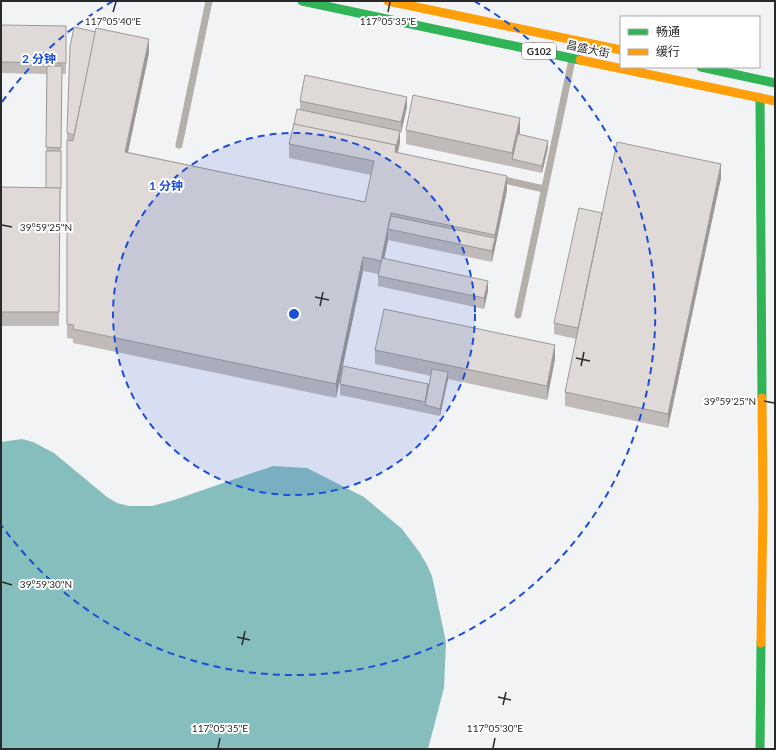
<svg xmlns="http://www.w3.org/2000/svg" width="776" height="750" viewBox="0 0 776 750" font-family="Lato,'Noto Sans SC',sans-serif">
	<rect width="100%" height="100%" fill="#f2f3f5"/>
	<path fill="#86bebe" d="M22 439 33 442 54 453 107 497 117 503 129 506H152L174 500 273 466 307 468 364 497 402 529 420 553 427 565 432 576 446 642 444 688 428 749H1V442Z"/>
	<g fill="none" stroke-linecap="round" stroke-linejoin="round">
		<g stroke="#b4afa8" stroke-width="7">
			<path d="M179 145 209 1"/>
			<path d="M500 179 544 189"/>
			<path d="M518 315 572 60"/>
		</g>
		<g stroke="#30b455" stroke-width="9">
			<path d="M302 1 580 60"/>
			<path d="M701 67 775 83"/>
			<path d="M760 98 762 398"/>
			<path d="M760 749 761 643"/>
		</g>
		<g stroke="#ff9f0a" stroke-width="9">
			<path d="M388 1 621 50"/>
			<path d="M580 60 775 101"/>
			<path d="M761 643 763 506 762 398"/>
		</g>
	</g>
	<g fill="#c0bbb9">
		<path d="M1 25 66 37V74H62L59 326H1V187L46 188 47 74 1 73Z"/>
		<path d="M149 53 128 152 365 202 371 175 289 158V144L294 124 300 110V101L407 107 401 133H400V142L398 153 507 190 492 262 388 240 384 259 488 291 484 309 378 286V274L363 271 336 398 73 343V339L67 338V133Z"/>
		<path d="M406 130 520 132 519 135 548 148 542 173 406 144Z"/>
		<path d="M721 178 668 428 565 406V392L576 339 554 334V323L602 213Z"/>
		<path d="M375 350 555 359 547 400 448 379 440 416 340 395V384L428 387 431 376 375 364Z"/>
	</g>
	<g fill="#9c9996">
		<path d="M149 39V53L125 166V152Z"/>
		<path d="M407 97V107L401 133V122Z"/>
		<path d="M520 118V132L514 160 512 159V166V153Z"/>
		<path d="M400 131V142L395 166V152Z"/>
		<path d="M548 141V148L542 173V166Z"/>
		<path d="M721 164V178L668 428V414Z"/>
		<path d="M507 176V190L492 262V251L495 238V235Z"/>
		<path d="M391 213V227L388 229V240L381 274V261Z"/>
		<path d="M363 257V271L336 398V384Z"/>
		<path d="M488 281V291L484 309V298Z"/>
		<path d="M555 345V359L547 400V386Z"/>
		<path d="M448 372V379L440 416V409Z"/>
	</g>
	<g fill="#dfdad7" stroke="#9c9996">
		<path d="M1 25 66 26V63L1 62Z"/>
		<path d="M74 27 96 32 74 135 67 133 70 47Z"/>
		<path d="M96 28 149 39 125 152 365 202 374 161 289 144 294 123 396 145 395 152 507 176 495 235 391 213 381 261 363 257 336 384 73 329 74 325 67 324V140L73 141Z"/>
		<path d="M47 66H62L61 148 46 147Z"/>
		<path d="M305 75 407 97 401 122 300 101Z"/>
		<path d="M413 95 520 118 512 153 406 130Z"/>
		<path d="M297 109 400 131 396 148V145L294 124Z"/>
		<path d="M518 134 548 141 542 166 512 159Z"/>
		<path d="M617 142 721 164 668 414 565 392Z"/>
		<rect x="46" y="151" width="15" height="37"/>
		<path d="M1 187 60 188 59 312H1Z"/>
		<path d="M579 208 602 213 578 328 554 323Z"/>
		<path d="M391 216 495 238 492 251 388 229Z"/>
		<path d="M382 258 488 281 484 298 378 276Z"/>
		<path d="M384 309 555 345 547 386 375 350Z"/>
		<path d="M343 366 428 384 425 402 340 384Z"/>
		<path d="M432 369 448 372 440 409 425 405Z"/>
	</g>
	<path fill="none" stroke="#292a2b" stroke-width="1.5" d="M113 12 116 2M388 12 390 2M2 225 12 227M315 297 329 300M320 306 323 292M576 358 590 361M581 366 584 352M764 401 774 403M2 582 12 585M237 637 250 640M242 645 245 631M498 697 511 700M503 705 506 692M218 748 220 738M493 748 495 738"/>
	<circle cx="294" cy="314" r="181" fill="#1d4ed8" fill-opacity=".12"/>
	<g fill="none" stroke="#1d4ed8" stroke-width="2" stroke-dasharray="7 5">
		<circle cx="294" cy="314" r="181"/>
		<path d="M2 102A361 361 0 0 1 113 1M474 1A361 361 0 1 1 2 526"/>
	</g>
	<g text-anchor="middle" stroke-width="4" stroke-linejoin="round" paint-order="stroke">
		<rect fill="#fff" stroke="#696a6b" stroke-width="1" x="522" y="43" width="34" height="16" rx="3"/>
		<g font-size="10" font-weight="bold" fill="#292a2b">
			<text x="539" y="55">G102</text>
		</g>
		<g font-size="11" fill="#292a2b" stroke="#fff">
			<text transform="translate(588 49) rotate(12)" y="4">昌盛大街</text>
		</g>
	</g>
	<g font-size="10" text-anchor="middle" fill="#292a2b" stroke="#fff" stroke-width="4" stroke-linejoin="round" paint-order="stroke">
		<text x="113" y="25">117°05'40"E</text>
		<text x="388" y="25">117°05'35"E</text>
		<text x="46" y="231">39°59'25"N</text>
		<text x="730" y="405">39°59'25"N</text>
		<text x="46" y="588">39°59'30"N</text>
		<text x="220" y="732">117°05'35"E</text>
		<text x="495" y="732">117°05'30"E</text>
	</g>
	<circle cx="294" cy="314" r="6" fill="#1d4ed8" stroke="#fff" stroke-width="2"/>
	<g font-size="12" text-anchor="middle" font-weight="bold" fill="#1d4ed8" stroke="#fff" stroke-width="4" stroke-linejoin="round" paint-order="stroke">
		<text x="39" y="63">2 分钟</text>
		<text x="166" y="190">1 分钟</text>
	</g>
	<rect width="776" height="750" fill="none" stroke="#292a2b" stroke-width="4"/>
	<rect x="620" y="16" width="140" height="52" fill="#ffffff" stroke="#a9aaaa"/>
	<rect x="628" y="29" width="20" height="6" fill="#30b455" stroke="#a9aaaa"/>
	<text x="656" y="36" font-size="12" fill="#292a2b">畅通</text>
	<rect x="628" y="49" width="20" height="6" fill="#ff9f0a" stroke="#a9aaaa"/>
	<text x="656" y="56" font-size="12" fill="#292a2b">缓行</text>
</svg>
